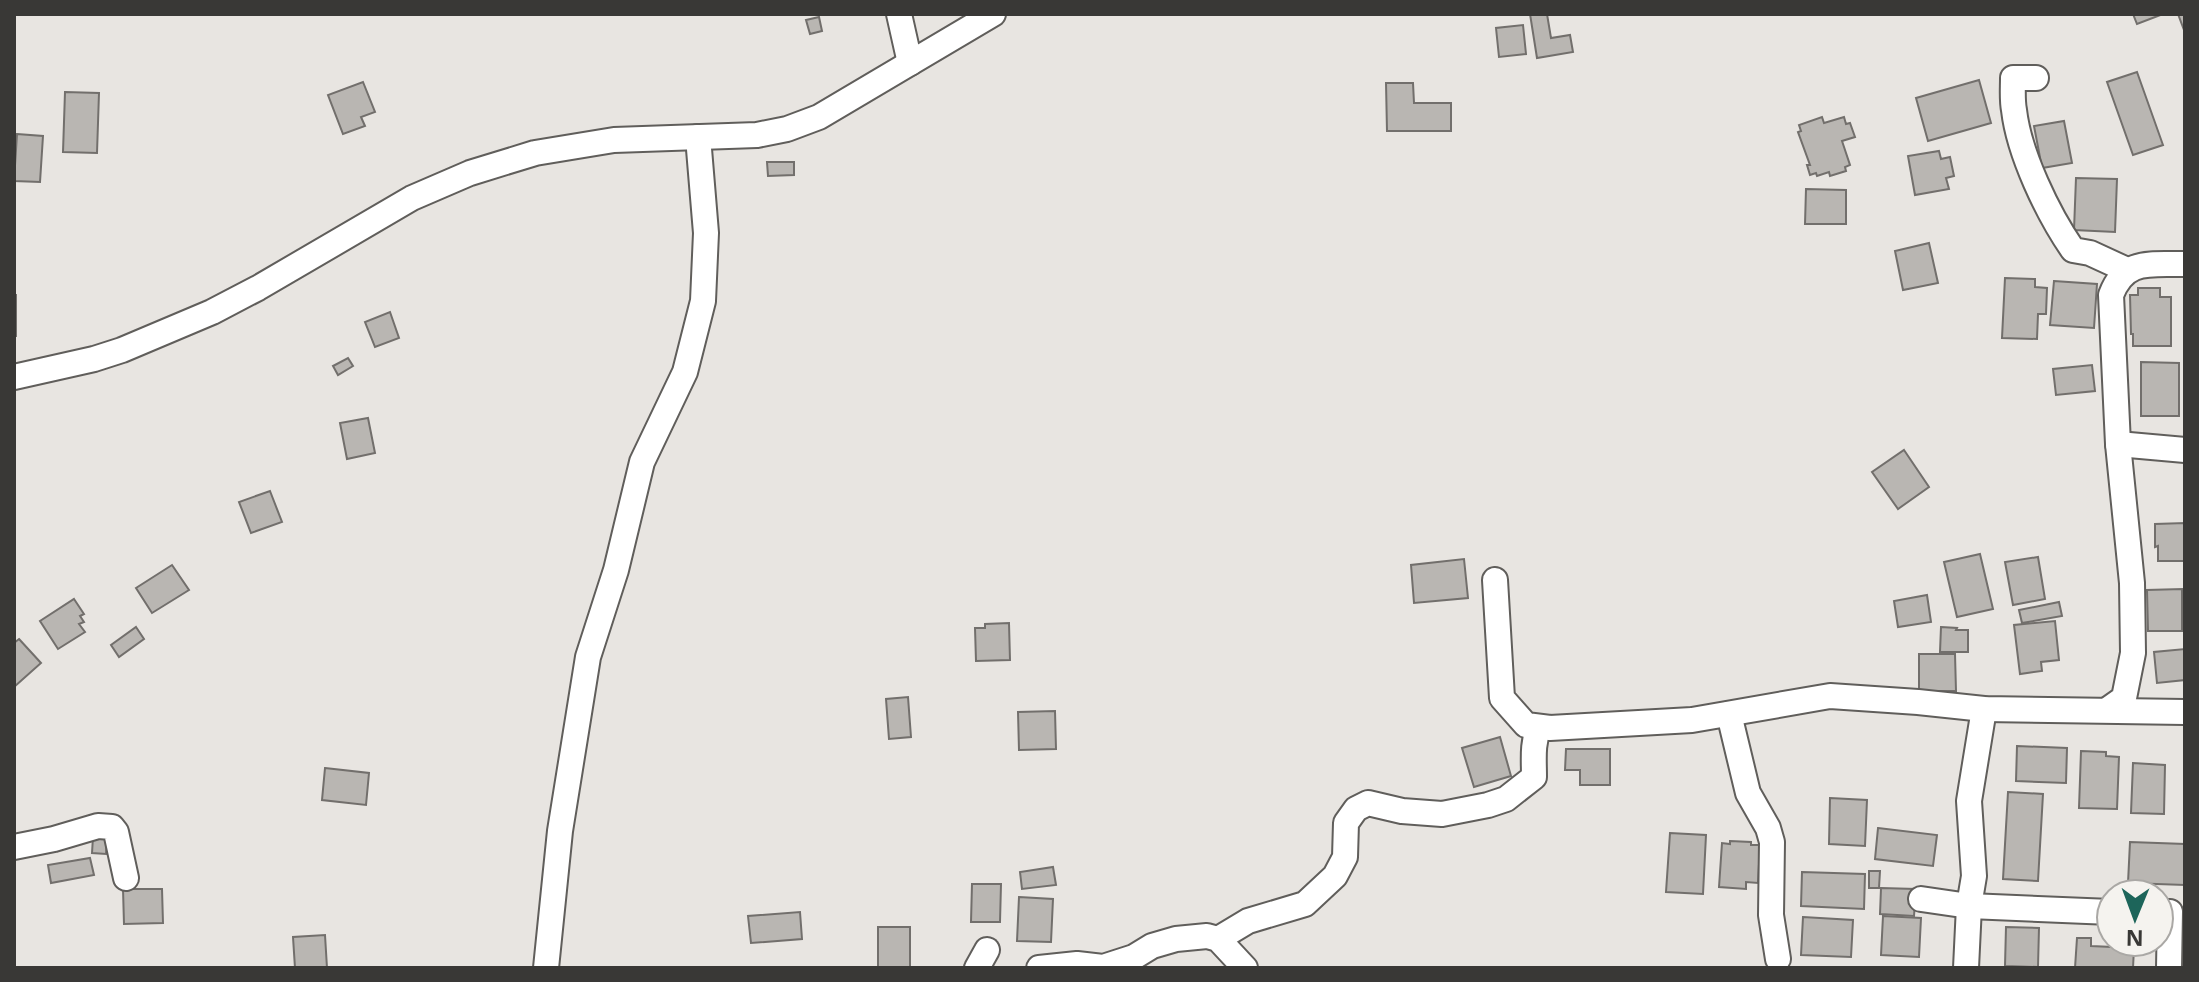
<svg xmlns="http://www.w3.org/2000/svg" width="2199" height="982" viewBox="0 0 2199 982" font-family="'Noto Sans',sans-serif">
	<rect width="100%" height="100%" fill="#e8e5e1"/>
	<g fill="#b9b6b2" stroke="#726f6c" stroke-width="2">
		<path d="M1530 14H1547L1551 38 1570 35 1573 52 1537 58Z"/>
		<path d="M2133 14H2163L2137 24Z"/>
		<path d="M2178 14H2185V30H2184Z"/>
		<path d="M819 17 822 31 810 34 806 20Z"/>
		<path d="M1523 25 1526 54 1499 57 1496 28Z"/>
		<path d="M2137 72 2163 145 2133 155 2107 82Z"/>
		<path d="M1979 80 1991 123 1928 141 1916 98Z"/>
		<path d="M363 82 375 112 361 117 365 126 343 134 328 95Z"/>
		<path d="M1386 83H1413L1414 103H1451V131H1387Z"/>
		<path d="M65 92 99 93 97 153 63 152Z"/>
		<path d="M1822 117 1824 123 1844 117 1846 124 1850 123 1855 137 1842 141 1850 165 1845 167 1846 171 1830 176 1829 172 1817 176 1816 173 1810 175 1807 165H1810L1798 132 1801 131 1799 125Z"/>
		<path d="M2064 121 2072 163 2042 168 2034 126Z"/>
		<path d="M17 134 43 136 40 182 14 181Z"/>
		<path d="M1939 151 1941 159 1950 157 1954 176 1946 178 1949 189 1915 195 1908 156Z"/>
		<path d="M767 162H794V175L768 176Z"/>
		<path d="M2076 178 2117 179 2115 232 2074 230Z"/>
		<path d="M1806 189 1846 190V224H1805Z"/>
		<path d="M1929 243 1938 283 1903 290 1895 251Z"/>
		<path d="M2005 278 2035 279V287L2047 288 2046 314H2038L2037 339 2002 338Z"/>
		<path d="M2054 281 2097 284 2094 328 2050 325Z"/>
		<path d="M2138 288H2160V297H2171V346H2133V334H2131L2130 295H2138Z"/>
		<rect x="14" y="295" width="2" height="41"/>
		<path d="M390 312 399 338 375 347 365 322Z"/>
		<path d="M348 358 353 366 338 375 333 366Z"/>
		<path d="M2141 362 2179 363V416H2141Z"/>
		<path d="M2092 365 2095 391 2056 395 2053 369Z"/>
		<path d="M368 418 375 453 347 459 340 423Z"/>
		<path d="M1904 450 1929 487 1898 509 1872 472Z"/>
		<path d="M270 491 282 522 251 533 239 502Z"/>
		<path d="M2185 523V561H2158V546L2155 547V524Z"/>
		<path d="M1980 554 1993 609 1957 617 1944 562Z"/>
		<path d="M2038 557 2045 599 2013 605 2005 562Z"/>
		<path d="M1464 559 1468 598 1414 603 1411 565Z"/>
		<path d="M172 565 189 590 152 613 136 588Z"/>
		<path d="M2182 589V631H2148L2147 590Z"/>
		<path d="M1927 595 1931 622 1898 627 1894 601Z"/>
		<path d="M74 599 84 614 80 616 84 622 79 624 85 632 58 649 40 621Z"/>
		<path d="M2059 602 2062 616 2022 623 2019 610Z"/>
		<path d="M2055 621 2059 660 2041 662 2042 671 2020 674 2014 625Z"/>
		<path d="M1009 623 1010 660 976 661 975 628H985V624Z"/>
		<path d="M136 627 144 639 119 657 111 645Z"/>
		<path d="M1941 627 1957 628 1956 630H1968V652H1940Z"/>
		<path d="M19 639 41 663 14 687V643Z"/>
		<path d="M2185 649V680L2157 683 2154 652Z"/>
		<path d="M1919 654H1955L1956 691H1919Z"/>
		<path d="M908 697 911 737 889 739 886 699Z"/>
		<path d="M1055 711 1056 749 1019 750 1018 712Z"/>
		<path d="M1500 737 1511 776 1474 787 1462 748Z"/>
		<path d="M2017 746 2067 748 2066 783 2016 781Z"/>
		<path d="M1566 749H1610V785H1580V770H1565Z"/>
		<path d="M2081 751 2106 752V756L2119 757 2117 809 2079 808Z"/>
		<path d="M2133 763 2165 765 2164 814 2131 813Z"/>
		<path d="M325 768 369 773 366 805 322 800Z"/>
		<path d="M2008 792 2043 794 2038 881 2003 879Z"/>
		<path d="M1830 798 1867 800 1865 846 1829 844Z"/>
		<path d="M1878 828 1937 835 1933 866 1875 859Z"/>
		<path d="M1670 833 1706 835 1703 894 1666 892Z"/>
		<path d="M93 837 107 838 106 854 92 853Z"/>
		<path d="M1730 841 1751 842V845H1760L1758 883 1746 882V889L1719 887 1722 843 1730 844Z"/>
		<path d="M2130 842 2185 844V885L2128 883Z"/>
		<path d="M90 858 94 875 51 883 48 865Z"/>
		<path d="M1053 867 1056 885 1022 889 1020 872Z"/>
		<path d="M1869 871H1880L1879 888H1869Z"/>
		<path d="M1802 872 1865 874 1864 909 1801 906Z"/>
		<path d="M972 884H1001L1000 922H971Z"/>
		<path d="M1881 888 1916 889 1914 916 1880 914Z"/>
		<path d="M123 889H162L163 923 124 924Z"/>
		<path d="M1019 897 1053 899 1051 942 1017 941Z"/>
		<path d="M800 912 802 939 751 943 748 916Z"/>
		<path d="M1883 916 1921 918 1919 957 1881 955Z"/>
		<path d="M1803 917 1853 920 1851 957 1801 955Z"/>
		<rect x="878" y="927" width="32" height="41"/>
		<path d="M2006 927 2039 928 2038 967 2005 966Z"/>
		<path d="M325 935 327 968H295L293 937Z"/>
		<path d="M2077 938H2091V946L2134 948 2133 968H2075Z"/>
	</g>
	<g fill="none" stroke-linecap="round" stroke-linejoin="round">
		<defs>
			<g id="minor">
				<path d="M899 14 910 63"/>
				<path d="M2036 78H2013C2013 89 2012 100 2014 110 2019 154 2048 214 2073 250L2090 253 2127 270"/>
				<path d="M14 377 94 359 122 350 212 312 258 288 412 198 470 173 535 153 614 140 757 135 787 129 819 117 993 14"/>
				<path d="M2118 444 2185 450"/>
				<path d="M1495 580 1502 698 1526 725 1550 728 1692 720 1830 696 1918 702 1984 709 2185 712"/>
				<path d="M2107 710 2124 698 2133 653 2132 583 2118 444 2111 295C2125 258 2150 265 2185 264"/>
				<path d="M1729 714 1748 793 1768 828 1772 842 1771 915 1778 959"/>
				<path d="M14 847 54 839 98 826 112 827 116 832 126 878"/>
				<path d="M1921 899 1969 906 2111 912"/>
				<path d="M2159 912H2170L2169 968"/>
				<path d="M1218 939 1248 921 1305 904 1335 876 1345 857 1346 823 1356 809 1368 803 1402 811 1442 814 1488 805 1506 799 1534 777C1534 759 1532 744 1539 727"/>
				<path d="M546 968 560 831 588 657 616 570 642 462 685 372 703 301 706 233 698 137"/>
				<path d="M977 968 987 950"/>
				<path d="M1039 968 1077 964 1103 967 1134 957 1152 946 1176 939 1207 936 1218 939 1245 968"/>
				<path d="M1966 968 1969 906 1974 876 1969 801 1984 709"/>
			</g>
		</defs>
		<use href="#minor" stroke="#605e5b" stroke-width="28"/>
		<use href="#minor" stroke="#fff" stroke-width="24"/>
	</g>
	<rect width="2199" height="982" fill="none" stroke="#393836" stroke-width="32"/>
	<g transform="translate(2135 918) rotate(181)"><circle r="38" fill="#f5f3ef" stroke="#aaa8a5" stroke-width="2"/>
	<path d="M0-6L14 30L0 20L-14 30Z" fill="#1d655a"/>
	<text y="-12" font-size="22" font-weight="bold" text-anchor="middle" fill="#393836">N</text>
	</g>
</svg>
